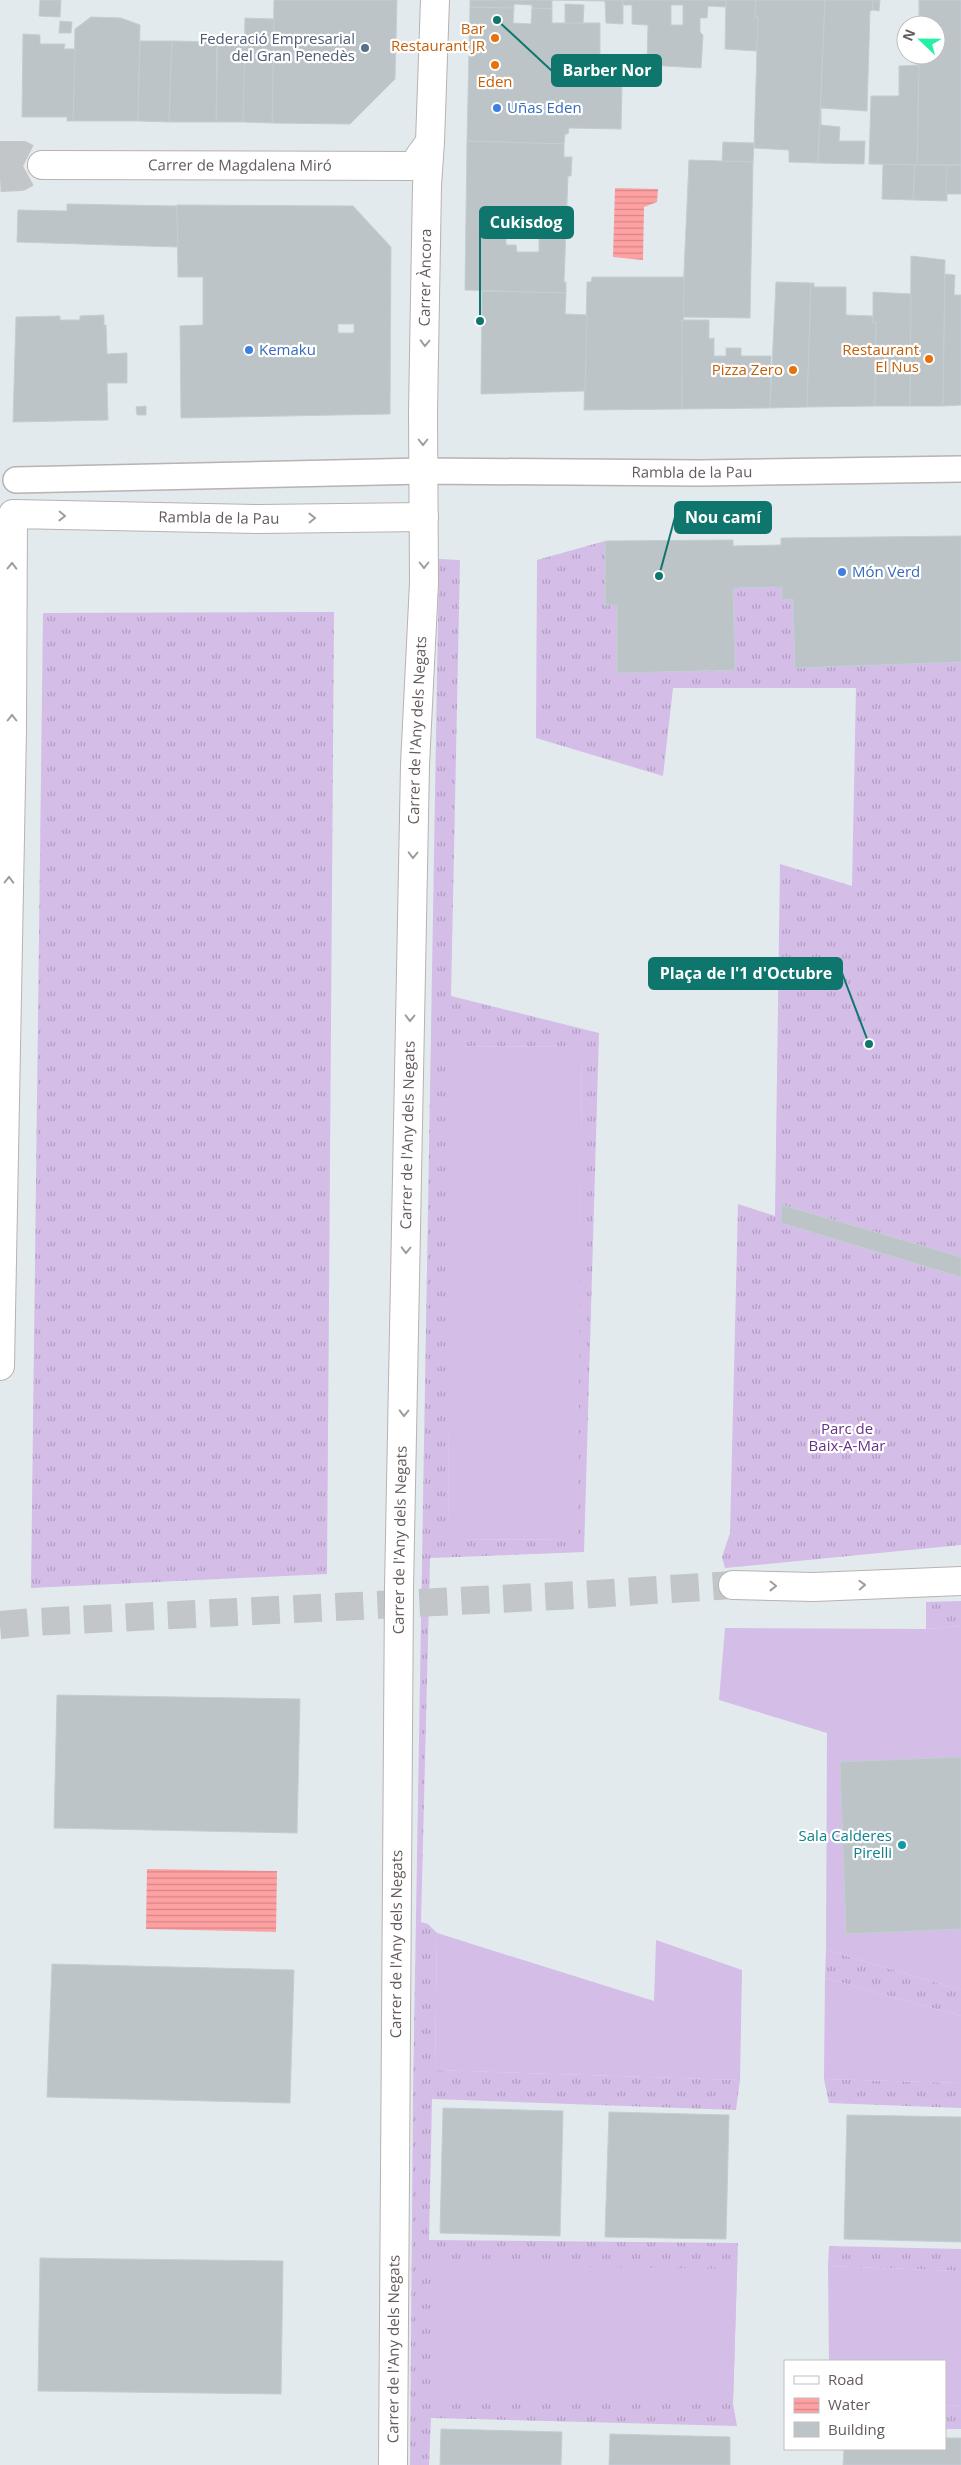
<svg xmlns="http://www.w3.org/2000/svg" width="961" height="2465" viewBox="0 0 961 2465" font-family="'Open Sans',sans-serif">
	<defs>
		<pattern id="grass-tufts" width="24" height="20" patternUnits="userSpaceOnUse" patternTransform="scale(1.25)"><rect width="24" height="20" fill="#d4bde7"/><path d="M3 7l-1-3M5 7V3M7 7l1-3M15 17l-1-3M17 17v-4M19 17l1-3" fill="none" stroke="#b09dbe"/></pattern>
		<pattern id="water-rules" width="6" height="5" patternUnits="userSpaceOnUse" patternTransform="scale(1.25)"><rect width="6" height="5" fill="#ffa1a3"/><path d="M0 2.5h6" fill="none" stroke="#d28688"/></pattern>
	</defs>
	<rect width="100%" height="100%" fill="#e2eaee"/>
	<g fill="url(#grass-tufts)" fill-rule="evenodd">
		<path d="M605 541V604L617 605V673L734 670 733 588 782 587 783 600 793 599 795 668 961 662V1545L725 1568 722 1557 730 1533 738 1204 775 1216 780 864 852 886 856 688H673L663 776 536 738 537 560Z"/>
		<path d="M439 559 460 560 451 996 599 1033 584 1552 430 1558 421 1922 428 1924 437 1933 435 2070 740 2080 736 2110 432 2099 429 2240 738 2243 733 2403 737 2426 431 2418 429 2465H410L413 2094ZM452 1046 582 1047 577 1540 448 1539Z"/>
		<path d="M334 612 327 1574 31 1588 43 613Z"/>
		<path d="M961 1601V1626L926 1629V1602Z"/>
		<path d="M826 1950 961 1990V2016L825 1978Z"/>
		<path d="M824 2079 961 2083V2108L829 2103Z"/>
		<path d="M829 2246 961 2249V2271L828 2266Z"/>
		<path d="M945 2405 961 2406V2429H945Z"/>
	</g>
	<g fill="#d4bde7">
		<path d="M451 1046 582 1047 578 1540 448 1539Z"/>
		<path d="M961 1626V1990L826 1950 827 1733 719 1700 725 1628 926 1629Z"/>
		<path d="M437 1933 654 2001 656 1940 742 1970 740 2080 435 2070Z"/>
		<path d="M825 1978 961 2016V2083L824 2079Z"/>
		<path d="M433 2264 737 2269 733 2403 434 2398Z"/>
		<path d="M828 2266 961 2271V2406L945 2405V2361H829Z"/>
	</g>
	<g fill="url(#water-rules)">
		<path d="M615 188 658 189 657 202 644 207 643 260 613 257Z"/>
		<path d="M147 1869 277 1871 276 1932 146 1929Z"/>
	</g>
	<g fill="#bdc4c7" stroke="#c0cfd3" fill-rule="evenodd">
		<path d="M40 0H61L60 17 39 16Z"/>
		<path d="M274 0H397L395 79 350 124 272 123Z"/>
		<path d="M470 0H552V9L532 8V5L514 4V8L470 7Z"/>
		<path d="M552 0H623V24L606 23 605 1Z"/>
		<path d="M623 0H726V7L708 6 707 18H700V32L703 35 701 68 647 65 648 25 632 24V5H623ZM671 5H683V25H671Z"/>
		<path d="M726 0H756L755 17H758L757 51 725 49Z"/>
		<path d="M756 0H825L818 163 789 162V150L754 148 758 17H755Z"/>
		<path d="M825 0H873V10L870 11 867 111 821 108V125L840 127 839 141H865L864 164 818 163Z"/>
		<path d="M873 0H880L879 11 873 10Z"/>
		<path d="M919 0H961V165H917L919 55H936V25H919Z"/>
		<path d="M565 4 584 5 583 24 565 23Z"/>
		<path d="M470 7 514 8 513 23 531 24 532 8 552 9V23H600V57L622 58V64H613V85H622L621 129 569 128 568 134H565L564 144 467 141ZM561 63H579V82H561Z"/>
		<path d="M91 17 121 18 140 25 138 121H73L75 29Z"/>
		<path d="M245 18 274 19 272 123 243 122Z"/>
		<path d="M60 21 72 22 71 33H59Z"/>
		<path d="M23 34 40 35V44H65L64 49H75L73 121H67V117H22Z"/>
		<path d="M218 35 245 36 243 122H216Z"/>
		<path d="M140 41H172L169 122 138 121Z"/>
		<path d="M172 41 217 42 216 122H169Z"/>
		<path d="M919 65 917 165 869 164 871 96H899V66Z"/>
		<path d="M467 141 564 144V157H572L571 176H568L564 282H566V293L465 290ZM506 232 523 233V237H539V252H517L516 245H506Z"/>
		<path d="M723 142 754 143 753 162 722 161Z"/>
		<path d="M689 160 753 162 750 318 682 317Z"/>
		<path d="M883 164 915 165 913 200 882 199Z"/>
		<path d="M915 165H947V201L913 200Z"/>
		<path d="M947 165H961V194H946Z"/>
		<path d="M67 204 177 206 178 247 17 242 18 210 67 211Z"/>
		<path d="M177 205 353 206 391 247 390 414 181 418 180 326 203 325V277H178ZM338 324H354V333H338Z"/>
		<path d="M911 256 945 260 943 406H910Z"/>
		<path d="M945 274 955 275 954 295H961V405L943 406Z"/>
		<path d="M592 277H684L682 409 584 410 587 282H591Z"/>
		<path d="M776 282 811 283 807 407 770 408Z"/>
		<path d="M811 283H814V287H846V315L873 316V323L876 322 875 406 807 407Z"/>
		<path d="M482 291 566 293 565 314 587 315 585 391 481 394Z"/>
		<path d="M873 292 911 294 910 406H875L876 322 873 323Z"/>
		<path d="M104 315V325H106L107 354 127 353V383H107L108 420 13 422 16 317 60 316V320H80V316Z"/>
		<path d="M682 320H709V339L714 338V356H726V348H741V356H771L770 408 682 409Z"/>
		<path d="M146 406V415H137L136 407Z"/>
		<path d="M961 536V662L795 668 793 599 782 600V587L733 588 735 670 617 673V605H605V541L733 540V546L781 545V538Z"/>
		<path d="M782 1205 961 1257V1277L781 1223Z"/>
		<path d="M57 1695 300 1699 297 1833 54 1828Z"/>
		<path d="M961 1757V1929L846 1934 840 1762Z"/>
		<path d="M52 1964 294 1970 290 2103 47 2097Z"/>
		<path d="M443 2108 563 2111 560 2236 440 2233Z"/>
		<path d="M609 2112 729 2115 726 2239 605 2237Z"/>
		<path d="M847 2115 961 2117V2242L844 2239Z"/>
		<path d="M40 2258 283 2261 281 2394 38 2391Z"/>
		<path d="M441 2429 562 2432 561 2465H440Z"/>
		<path d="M610 2434 730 2437V2465H609Z"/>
		<path d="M945 2438H961V2465H843L844 2449H945Z"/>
	</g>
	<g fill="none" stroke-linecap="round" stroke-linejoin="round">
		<g stroke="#c2c6c9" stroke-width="28" stroke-dasharray="28 14" stroke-linecap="butt">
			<path d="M0 155H22L42 165"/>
			<path d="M0 178 20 177 42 165"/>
			<path d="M0 1625 34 1622 578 1595 733 1585"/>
		</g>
		<defs>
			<g id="pedestrian">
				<path id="s1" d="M16 480 423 471 700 473 961 469"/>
			</g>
			<g id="minor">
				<path d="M419 157 430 142 435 0"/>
				<path id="s2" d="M42 165 412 166"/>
				<path id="s3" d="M0 1366 12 730 13 514 259 519 424 517"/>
				<path d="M733 1585 814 1587 961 1581"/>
				<path id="s4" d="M393 2465 399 1588 415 765 424 583 423 412 427 185 430 142"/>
			</g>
		</defs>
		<use href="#pedestrian" stroke="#b8b2b0" stroke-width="28"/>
		<use href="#minor" stroke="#b8b2b0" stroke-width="30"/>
		<use href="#pedestrian" stroke="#fff" stroke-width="25"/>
		<use href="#minor" stroke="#fff" stroke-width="28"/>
	</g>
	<defs><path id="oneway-chevron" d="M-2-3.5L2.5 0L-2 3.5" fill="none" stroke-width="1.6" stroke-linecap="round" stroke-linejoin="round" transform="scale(1.25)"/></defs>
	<g stroke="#a29d9c">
		<use href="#oneway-chevron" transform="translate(425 343) rotate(91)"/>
		<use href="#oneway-chevron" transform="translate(423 442) rotate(90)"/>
		<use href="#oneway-chevron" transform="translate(62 516) rotate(1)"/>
		<use href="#oneway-chevron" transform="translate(312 518) rotate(-1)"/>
		<use href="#oneway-chevron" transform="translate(424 565) rotate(90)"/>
		<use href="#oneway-chevron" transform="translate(12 566) rotate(-89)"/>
		<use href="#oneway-chevron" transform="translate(12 718) rotate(-90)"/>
		<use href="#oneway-chevron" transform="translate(413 855) rotate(91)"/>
		<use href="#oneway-chevron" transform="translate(9 880) rotate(-89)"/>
		<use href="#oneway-chevron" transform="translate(410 1018) rotate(91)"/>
		<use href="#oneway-chevron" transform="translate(406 1250) rotate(91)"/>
		<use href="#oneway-chevron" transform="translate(404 1413) rotate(91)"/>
		<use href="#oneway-chevron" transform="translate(862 1585) rotate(-2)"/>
		<use href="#oneway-chevron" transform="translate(773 1586) rotate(1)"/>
	</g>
	<g fill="#e8710a" stroke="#fff" stroke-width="2">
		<circle cx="495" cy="38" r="5"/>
		<circle cx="495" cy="65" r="5"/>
		<circle cx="929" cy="359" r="5"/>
		<circle cx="793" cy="370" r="5"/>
	</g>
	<circle fill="#5c6f8a" stroke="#fff" stroke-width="2" cx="365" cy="48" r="5"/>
	<g fill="#3f7fe0" stroke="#fff" stroke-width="2">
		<circle cx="497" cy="108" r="5"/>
		<circle cx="249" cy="350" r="5"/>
		<circle cx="842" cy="572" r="5"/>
	</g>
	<circle fill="#0f9aa8" stroke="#fff" stroke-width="2" cx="902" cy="1845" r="5"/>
	<g text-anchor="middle" stroke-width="4.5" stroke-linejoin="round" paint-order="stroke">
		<g font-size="15" fill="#c56008" stroke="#fff" text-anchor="end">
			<text x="485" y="34">Bar<tspan x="485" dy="17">Restaurant JR</tspan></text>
			<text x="495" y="87" text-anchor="middle">Eden</text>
			<text x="919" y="355">Restaurant<tspan x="919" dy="17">El Nus</tspan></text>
			<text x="783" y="375">Pizza Zero</text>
		</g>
		<g font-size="15" fill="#4e5e75" stroke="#fff" text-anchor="end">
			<text x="355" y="44">Federació Empresarial<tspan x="355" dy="17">del Gran Penedès</tspan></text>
		</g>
		<g font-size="15" fill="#366cbe" stroke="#fff" text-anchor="start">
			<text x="507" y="113">Uñas Eden</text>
			<text x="259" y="355">Kemaku</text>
			<text x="852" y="577">Món Verd</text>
		</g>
		<g font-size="15" fill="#645b5a" stroke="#fff">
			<text dy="5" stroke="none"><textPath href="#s2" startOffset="198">Carrer de Magdalena Miró</textPath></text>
			<text dy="5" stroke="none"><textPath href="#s4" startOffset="2188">Carrer Àncora</textPath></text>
			<text dy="5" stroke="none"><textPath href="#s1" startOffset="676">Rambla de la Pau</textPath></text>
			<text dy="5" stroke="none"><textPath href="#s3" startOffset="1058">Rambla de la Pau</textPath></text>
			<text dy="5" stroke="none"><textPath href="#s4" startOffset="1735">Carrer de l'Any dels Negats</textPath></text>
			<text dy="5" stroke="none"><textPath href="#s4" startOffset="1330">Carrer de l'Any dels Negats</textPath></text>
			<text dy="5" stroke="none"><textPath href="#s4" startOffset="925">Carrer de l'Any dels Negats</textPath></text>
			<text dy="5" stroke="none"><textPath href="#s4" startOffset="521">Carrer de l'Any dels Negats</textPath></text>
			<text dy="5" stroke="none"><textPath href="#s4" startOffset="116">Carrer de l'Any dels Negats</textPath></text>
		</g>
		<g font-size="15" fill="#67328b" stroke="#fff">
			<text x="847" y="1434">Parc de<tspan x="847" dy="17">Baix-A-Mar</tspan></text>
		</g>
		<g font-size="15" fill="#0d838f" stroke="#fff" text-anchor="end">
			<text x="892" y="1841">Sala Calderes<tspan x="892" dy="17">Pirelli</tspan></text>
		</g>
	</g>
	<path fill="none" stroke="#0f766e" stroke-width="2" d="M497 20L552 71M480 321L480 223M659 576L675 517M869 1044L842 973"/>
	<g fill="#0f766e" stroke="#fff" stroke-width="2">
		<circle cx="497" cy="20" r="5"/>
		<circle cx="480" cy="321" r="5"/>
		<circle cx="659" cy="576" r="5"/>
		<circle cx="869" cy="1044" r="5"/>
	</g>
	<g fill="#0f766e" stroke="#0f766e" stroke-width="2">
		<rect x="552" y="55" width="109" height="31" rx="5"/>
		<rect x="480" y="207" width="93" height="31" rx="5"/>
		<rect x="675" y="502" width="96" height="31" rx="5"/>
		<rect x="649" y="958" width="193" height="31" rx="5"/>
	</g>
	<g font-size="16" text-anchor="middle" font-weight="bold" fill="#fff">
		<text x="607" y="76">Barber Nor</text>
		<text x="526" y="228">Cukisdog</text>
		<text x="723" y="523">Nou camí</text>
		<text x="746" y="979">Plaça de l'1 d'Octubre</text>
	</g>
	<rect x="784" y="2360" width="162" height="90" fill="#ffffff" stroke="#c1bdbd"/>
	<rect x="794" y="2376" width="25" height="8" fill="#ffffff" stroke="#c1bdbd"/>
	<text x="828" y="2385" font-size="15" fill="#645b5a">Road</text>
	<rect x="794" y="2398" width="25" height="15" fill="url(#water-rules)" stroke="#c1bdbd"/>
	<text x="828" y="2410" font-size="15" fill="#645b5a">Water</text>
	<rect x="794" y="2422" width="25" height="15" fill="#bdc4c7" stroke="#c1bdbd"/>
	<text x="828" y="2435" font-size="15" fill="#645b5a">Building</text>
	<g transform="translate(921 40) rotate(292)"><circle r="24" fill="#ffffff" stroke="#c1bdbd"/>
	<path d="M0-4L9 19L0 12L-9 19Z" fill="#25f1a5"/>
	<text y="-8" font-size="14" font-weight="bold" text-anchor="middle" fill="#645b5a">N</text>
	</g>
</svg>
